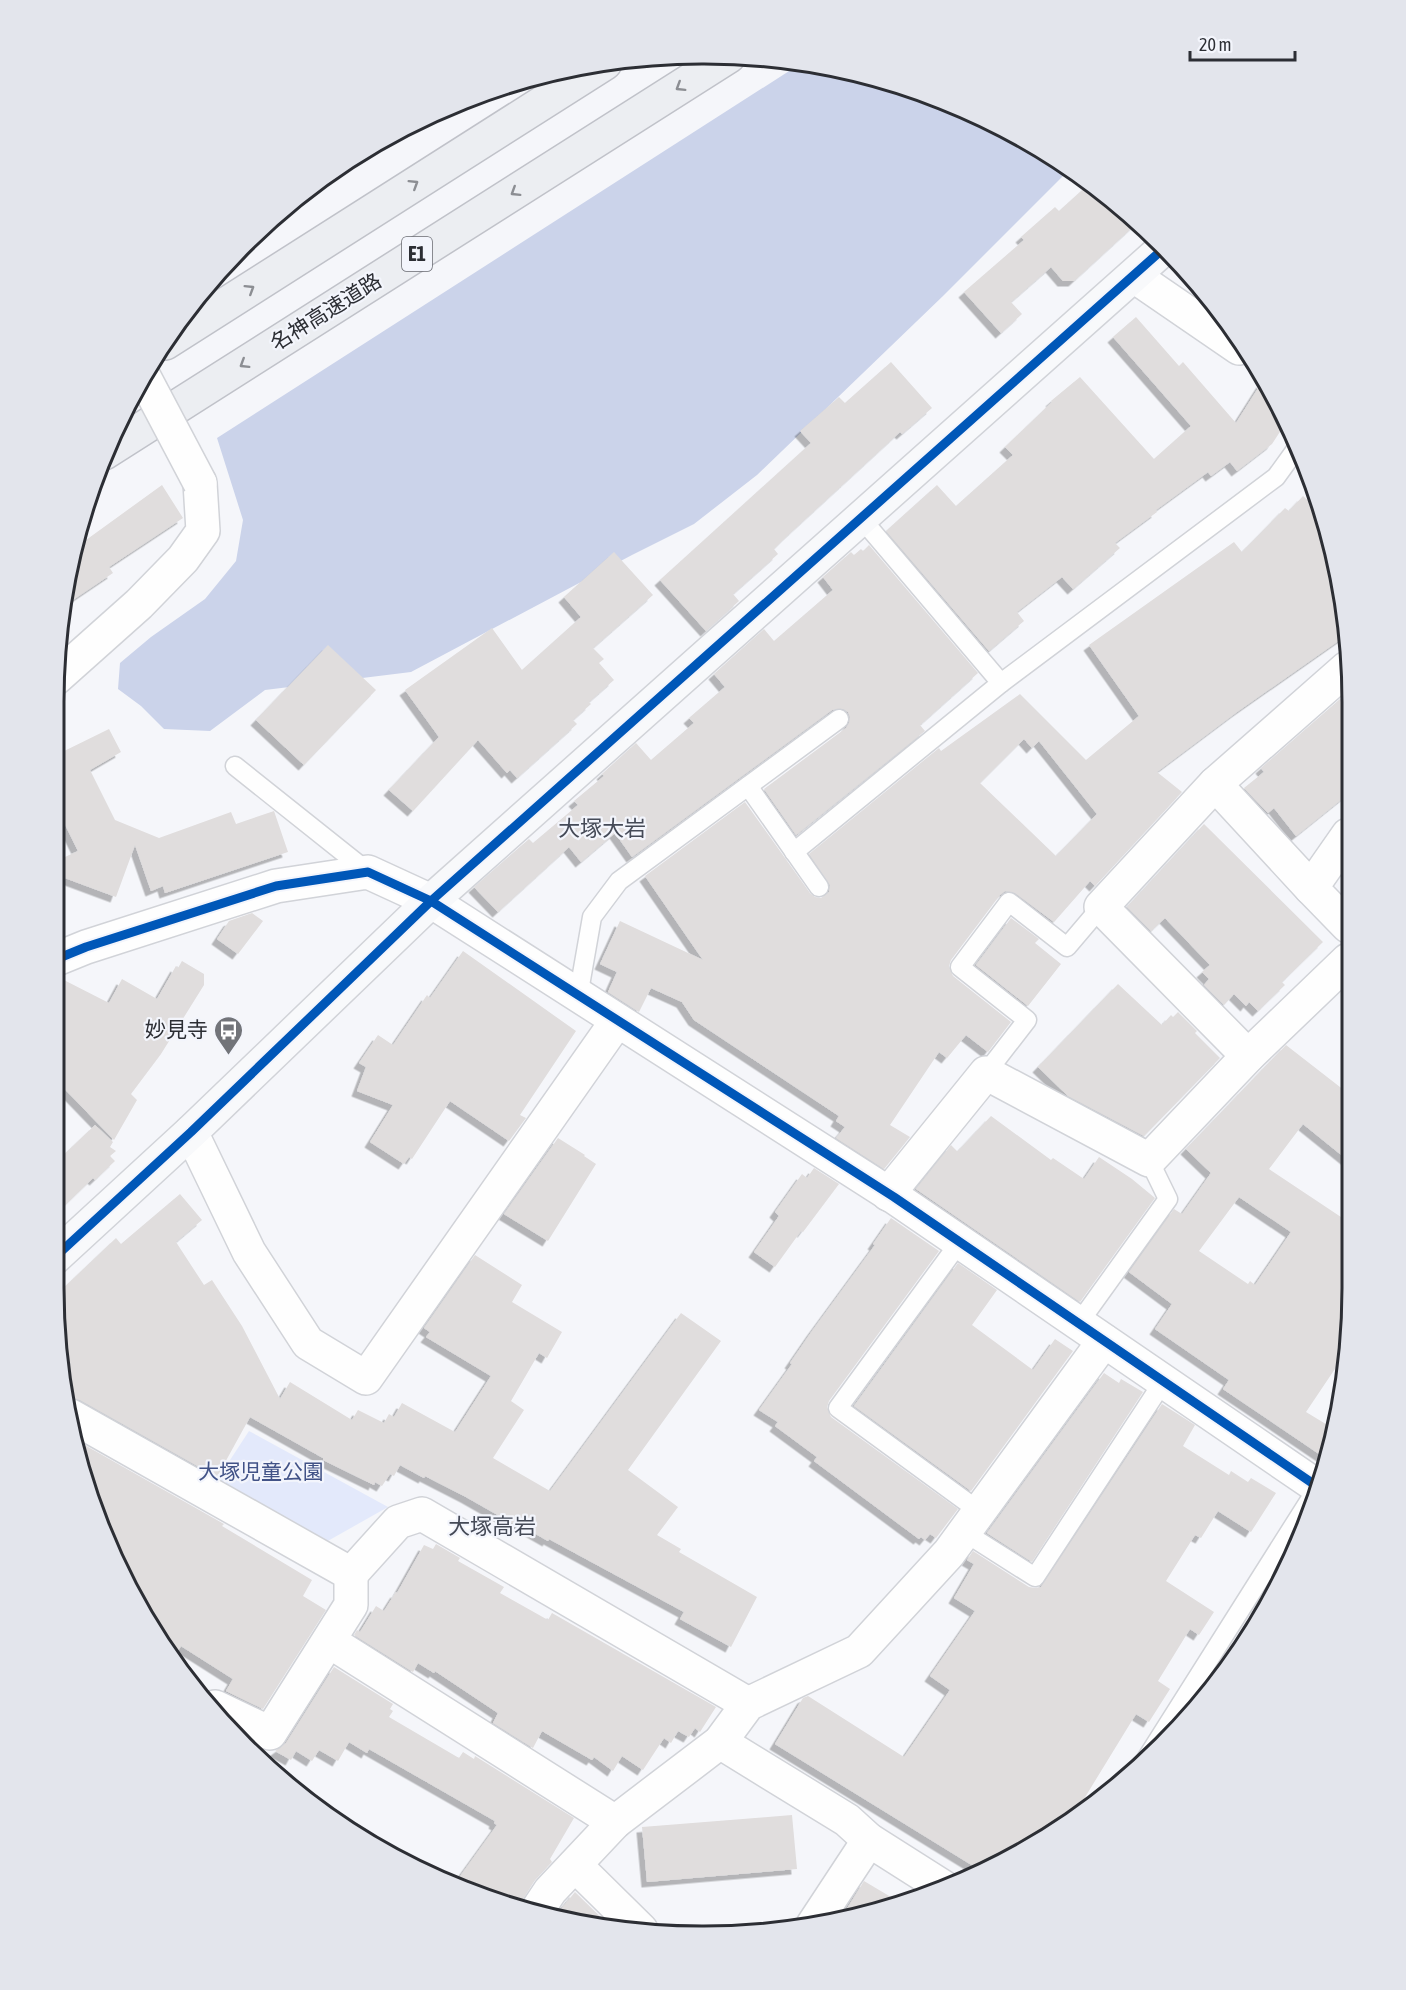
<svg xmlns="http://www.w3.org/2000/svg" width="1406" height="1990" viewBox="0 0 1406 1990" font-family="'Asap Condensed','Noto Sans JP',sans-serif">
	<defs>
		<filter id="shadow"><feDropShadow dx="-5.5" dy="5.5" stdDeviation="0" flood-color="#0004"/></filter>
	</defs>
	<rect width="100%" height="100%" fill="#f5f6fa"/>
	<path fill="#e3e9fb" d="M249 1431 388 1507 326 1542 215 1483Z"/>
	<path fill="#cbd3ea" d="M800 64 871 76 990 121 1069 170 943 296 757 475 694 524 632 555 411 672 265 690 210 731 164 729 141 706 118 689 120 663 151 637 205 599 236 561 243 520 217 438Z"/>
	<g fill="#e0dddd" fill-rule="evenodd" filter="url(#shadow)">
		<path d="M1090 183 1098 188 1136 224 1074 281H1063L1051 267 1011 302 1022 314 1001 333 964 292 1024 240 1021 237 1055 207 1059 211Z"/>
		<path d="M1136 317 1179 366 1183 362 1236 423 1262 382 1287 421 1272 444 1237 471 1230 462 1211 476 1208 472 1156 510 1157 512 1115 543 1120 548 1073 589 1062 577 1017 612 1024 621 989 651 886 531 937 485 956 506 1013 455 1005 447 1052 402 1051 401 1080 377 1154 459 1191 426 1113 337Z"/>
		<path d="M891 362 932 408 902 434 900 432 787 536 774 549 778 554 733 594 739 601 706 631 660 580 811 443 800 431 839 397 845 403Z"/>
		<path d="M162 485 183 518 109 567 113 573 64 606 67 576 75 548Z"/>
		<path d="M1303 496 1321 512 1330 535 1346 618 1347 635 1237 712 1157 772 1182 792 1095 886 1090 881 1054 922 1015 893 1005 891 1000 895 951 960 949 966 953 976 1011 1022 988 1052 966 1035 947 1058 939 1052 890 1125 910 1137 884 1169 836 1138 845 1127 836 1121 839 1116 694 1020 682 1002 651 988 639 1012 608 992 617 972 600 964 620 921 703 960 645 876 745 802 810 893 815 897 821 898 829 892 830 885 809 854 939 748 941 751 1020 694 1086 760 1139 716 1089 645 1234 542 1242 552 1285 508 1289 511ZM1024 739 1032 748 1039 741 1097 814 1056 856 980 783Z"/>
		<path d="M869 545 978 673 920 725 925 731 796 835 764 789 846 728 849 723 850 717 848 712 843 709 832 710 632 857 615 833 581 862 569 847 498 912 474 887 529 839 533 843 578 805 574 801 604 776 602 774 636 743 651 760 694 723 689 718 725 687 714 674 764 629 774 641 833 590 823 577 851 552 854 555 861 549 863 551Z"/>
		<path d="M614 552 653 595 593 648 604 659 599 663 614 680 589 702 591 704 573 720 577 724 517 778 510 770 507 773 478 740 413 811 389 790 439 737 405 690 492 628 522 670 581 617 564 597Z"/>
		<path d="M328 645 376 690 304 765 256 720Z"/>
		<path d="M1347 693V795L1296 836 1274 808 1268 813 1244 788 1264 772 1261 768Z"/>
		<path d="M109 729 121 752 90 770 115 820 159 838 231 812 236 824 274 811 288 852 165 893 163 886 151 891 135 845 116 897 54 874V862L78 851 54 802V756Z"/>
		<path d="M1204 824 1323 942 1282 982 1285 985 1258 1011 1249 1002 1246 1006 1234 994 1224 1005 1204 985 1209 979 1202 972 1210 965 1165 918 1151 931 1127 907Z"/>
		<path d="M252 913 263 921 238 954 217 939 229 921Z"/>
		<path d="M1011 918 1039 939 1035 943 1061 964 1028 1006 976 965Z"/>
		<path d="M463 951 576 1031 520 1115 526 1118 509 1141 450 1101 412 1159 409 1157 404 1164 370 1142 393 1105 357 1091 366 1067 359 1063 378 1035 393 1045 427 995 430 998Z"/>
		<path d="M182 961 204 974V985L161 1054 131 1094 137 1100 114 1140 54 1078V978H60L109 1003 122 979 157 999 176 966 178 968Z"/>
		<path d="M1118 984 1162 1025 1171 1015 1173 1017 1178 1012 1197 1031 1195 1033 1220 1058 1144 1136 1068 1096 1038 1067Z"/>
		<path d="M1286 1045 1349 1094 1350 1162 1303 1124 1269 1169 1350 1223 1351 1329 1347 1351 1306 1412 1334 1429 1328 1460 1223 1389 1229 1380 1155 1329 1172 1304 1129 1272 1174 1209 1182 1214 1211 1173 1186 1149ZM1239 1197 1291 1232 1255 1285 1250 1281 1248 1284 1199 1251Z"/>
		<path d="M991 1116 1051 1160 1053 1158 1084 1179 1099 1157 1132 1179 1155 1198 1080 1302 916 1189 951 1145 957 1151 959 1150Z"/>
		<path d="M95 1125 113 1142 110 1147 116 1151 110 1156 115 1161 95 1180 93 1178 54 1216V1164Z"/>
		<path d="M558 1138 585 1155 584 1156 596 1164 548 1241 504 1214Z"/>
		<path d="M814 1168 839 1184 803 1232 801 1231 775 1267 754 1252 779 1216 775 1212 802 1174 807 1178Z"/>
		<path d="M180 1194 202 1220 176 1242 204 1285 212 1280 242 1326 280 1399 290 1382 352 1420 358 1410 384 1423 389 1414 394 1417 402 1403 455 1432 491 1376 426 1337 430 1332 424 1328 475 1255 522 1285 512 1302 562 1332 547 1358 539 1353 511 1401 524 1410 493 1458 550 1491 681 1313 721 1341 628 1470 678 1507 657 1535 681 1549 679 1552 757 1597 731 1647 680 1619 684 1612 549 1539 548 1541 527 1529 526 1531 466 1497 425 1476 424 1478 400 1465 394 1476 390 1474 382 1486 375 1482 374 1485 323 1460V1458L250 1417 217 1477 80 1400 69 1398 65 1373 71 1364 63 1356 55 1296 116 1238 121 1244Z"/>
		<path d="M891 1218 939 1251 829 1401 827 1407 831 1417 958 1509 936 1538 930 1534 925 1540 921 1537 919 1539 814 1461 817 1457 775 1426 778 1422 759 1410 792 1364 790 1363 812 1331 875 1245 873 1244Z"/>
		<path d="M958 1263 997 1290 972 1325 1033 1370 1055 1339 1073 1351 971 1491 854 1406Z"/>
		<path d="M1104 1373 1119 1383 1121 1379 1143 1392 1032 1562 987 1533Z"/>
		<path d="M1162 1404 1195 1425 1183 1446 1229 1475 1231 1471 1248 1482 1251 1478 1276 1493 1251 1532 1218 1511 1201 1538 1195 1535 1166 1581 1214 1612 1199 1635 1190 1629 1158 1681 1170 1689 1149 1722 1136 1714 1076 1812 990 1869 983 1872 775 1744 803 1698 808 1696 904 1757 950 1690 930 1676 975 1611 954 1598 974 1564 967 1560 973 1551 1029 1587 1035 1588 1041 1587Z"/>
		<path d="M74 1439 224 1524 222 1526 312 1580 303 1596 326 1610 263 1709 226 1691 233 1679 181 1646 173 1659 163 1647 104 1536 76 1455Z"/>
		<path d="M436 1544 460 1558 458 1561 504 1587 500 1593 548 1620 552 1613 716 1707 700 1732 695 1728 689 1737 678 1731 671 1743 664 1738 643 1770 622 1756 613 1771 594 1757 592 1760 542 1731 533 1748 493 1723 498 1713 435 1671 434 1673 418 1663 413 1672 354 1635 357 1630 360 1632 376 1606 384 1611 396 1592 397 1593 424 1545 433 1549Z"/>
		<path d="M334 1667 393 1704 390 1709 393 1711 389 1717 459 1758 463 1752 474 1759 475 1756 574 1818 550 1859 552 1862 535 1880 520 1904 453 1886 497 1825 494 1823 495 1821 369 1749 367 1753 349 1742 338 1761 319 1750 312 1761 296 1751 291 1760 275 1751 286 1743Z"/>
		<path d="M792 1815 797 1869 647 1882 642 1827Z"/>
		<path d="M864 1881 901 1903 871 1914 840 1920Z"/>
		<path d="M575 1892 613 1929 557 1914Z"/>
	</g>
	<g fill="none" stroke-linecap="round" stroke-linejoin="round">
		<defs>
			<g id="lane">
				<path d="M1001 683 1276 477 1297 448"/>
				<path d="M235 766 368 872"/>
				<path d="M748 786 819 887"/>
				<path d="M794 852 1001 683 860 517"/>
				<path d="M578 997 592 917 619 881 839 719"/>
				<path d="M986 1073 1027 1020 960 967 1009 902 1067 947 1101 907"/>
				<path d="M959 1243 838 1408 979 1511"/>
				<path d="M1078 1324 1168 1199 1149 1160"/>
				<path d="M964 1532 1035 1577 1163 1382"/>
				<path d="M1146 1759 1318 1487"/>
			</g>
			<g id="street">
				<path d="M1134 276 1239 348"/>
				<path d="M56 678 139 604 183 559 203 531 200 483"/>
				<path d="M1215 784 1311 888"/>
				<path d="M1348 835 1311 888 1348 926"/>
				<path d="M54 960 86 947 276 886 368 872 431 901 894 1197 1318 1487"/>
				<path d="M1248 1056 1101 907 1215 784 1347 668"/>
				<path d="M191 1132 249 1252 308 1343 366 1378 617 1021"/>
				<path d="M888 1194 986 1073 1149 1160 1248 1056 1348 960"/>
				<path d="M71 1416 351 1574 398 1522 422 1514 748 1704"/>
				<path d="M329 1641 615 1822"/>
				<path d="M215 1707 270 1733 351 1605V1574"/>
				<path d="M720 1742 847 1820 869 1840 943 1887"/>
				<path d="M575 1865 641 1930"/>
				<path d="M538 1909 550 1891 615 1822 720 1742 748 1704 859 1651 949 1553 1104 1341"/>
				<path d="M813 1925 869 1840"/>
			</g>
			<path id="secondary" d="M54 1258 191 1132 431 901 1163 249"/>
			<g id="highway">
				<path d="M165 343 605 63"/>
				<path d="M104 453 729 56"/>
			</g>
		</defs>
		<use href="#lane" stroke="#d1d3d8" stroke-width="21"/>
		<use href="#street" stroke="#d1d3d8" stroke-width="36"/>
		<use href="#secondary" stroke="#d1d3d8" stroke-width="36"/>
		<use href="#highway" stroke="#c0c2c9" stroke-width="36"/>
		<use href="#lane" stroke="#fefefe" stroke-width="18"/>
		<use href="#street" stroke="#fefefe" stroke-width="33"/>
		<use href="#secondary" stroke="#f8f9fb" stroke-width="33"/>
		<use href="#highway" stroke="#eceef2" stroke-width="33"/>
		<defs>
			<path id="street-bridge" d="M143 375 200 483"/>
		</defs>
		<use href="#street-bridge" stroke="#d1d3d8" stroke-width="36" stroke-linecap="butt"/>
		<use href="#street-bridge" stroke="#fefefe" stroke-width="33"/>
		<defs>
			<g id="cycleway">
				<path d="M54 960 86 947 276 886 368 872 431 901 894 1197 1318 1487"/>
				<path d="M54 1258 191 1132 431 901 1163 249"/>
			</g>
		</defs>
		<use href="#cycleway" stroke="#f3f5fc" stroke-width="13"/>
		<use href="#cycleway" stroke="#0057b8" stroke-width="9"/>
	</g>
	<defs><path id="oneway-chevron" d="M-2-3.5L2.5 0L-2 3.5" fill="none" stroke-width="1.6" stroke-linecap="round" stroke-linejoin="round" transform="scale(1.5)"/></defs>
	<g stroke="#8c8e93">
		<use href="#oneway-chevron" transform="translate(680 87) rotate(148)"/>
		<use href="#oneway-chevron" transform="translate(414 184) rotate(-32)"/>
		<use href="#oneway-chevron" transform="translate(515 192) rotate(148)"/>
		<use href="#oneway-chevron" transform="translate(250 289) rotate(-32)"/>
		<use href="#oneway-chevron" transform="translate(244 364) rotate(148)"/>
	</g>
	<defs>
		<symbol id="bus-pin" viewBox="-11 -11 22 30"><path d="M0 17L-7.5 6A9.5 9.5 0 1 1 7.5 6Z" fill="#727479" stroke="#f3f5fc"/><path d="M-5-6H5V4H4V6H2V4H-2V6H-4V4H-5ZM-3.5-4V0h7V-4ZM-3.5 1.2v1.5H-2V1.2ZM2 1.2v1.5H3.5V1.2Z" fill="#fff"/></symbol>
	</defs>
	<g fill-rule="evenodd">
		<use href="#bus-pin" x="212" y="1014" width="33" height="45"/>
	</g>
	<g text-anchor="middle" stroke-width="4.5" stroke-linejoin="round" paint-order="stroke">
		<rect fill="#f3f5fc" stroke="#686a70" stroke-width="1.5" x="402" y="237" width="30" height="34" rx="4.5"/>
		<g font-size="20" font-weight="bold" fill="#2c2e34">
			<text x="417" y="261">E1</text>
		</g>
		<g font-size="21" fill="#2c2e34" stroke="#f3f5fc">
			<text transform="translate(326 312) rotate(-32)" y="7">名神高速道路</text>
		</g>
		<g font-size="21" fill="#2c2e34" stroke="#f3f5fc" text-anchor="end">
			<text x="208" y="1037">妙見寺</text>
		</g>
		<g font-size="21" fill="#425387" stroke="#f3f5fc">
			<text x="261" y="1479">大塚児童公園</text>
		</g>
		<g font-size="22" fill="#454a57" stroke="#f3f5fc">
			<text x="602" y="836">大塚大岩</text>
			<text x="492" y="1534">大塚高岩</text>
		</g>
	</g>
	<path d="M0 0H1406V1990H0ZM702 64H704A638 638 0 0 1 1342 702V1288A638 638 0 0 1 704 1926H702A638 638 0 0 1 64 1288V702A638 638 0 0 1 702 64Z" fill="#e3e5ec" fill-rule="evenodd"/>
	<path fill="none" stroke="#2c2e34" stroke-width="3" d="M702 64H704A638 638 0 0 1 1342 702V1288A638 638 0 0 1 704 1926H702A638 638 0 0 1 64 1288V702A638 638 0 0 1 702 64Z"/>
	<path d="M1190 51v9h105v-9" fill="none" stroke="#2c2e34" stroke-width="3"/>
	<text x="1199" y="51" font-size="18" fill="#2c2e34" stroke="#f3f5fc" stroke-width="4.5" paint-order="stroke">20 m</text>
</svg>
